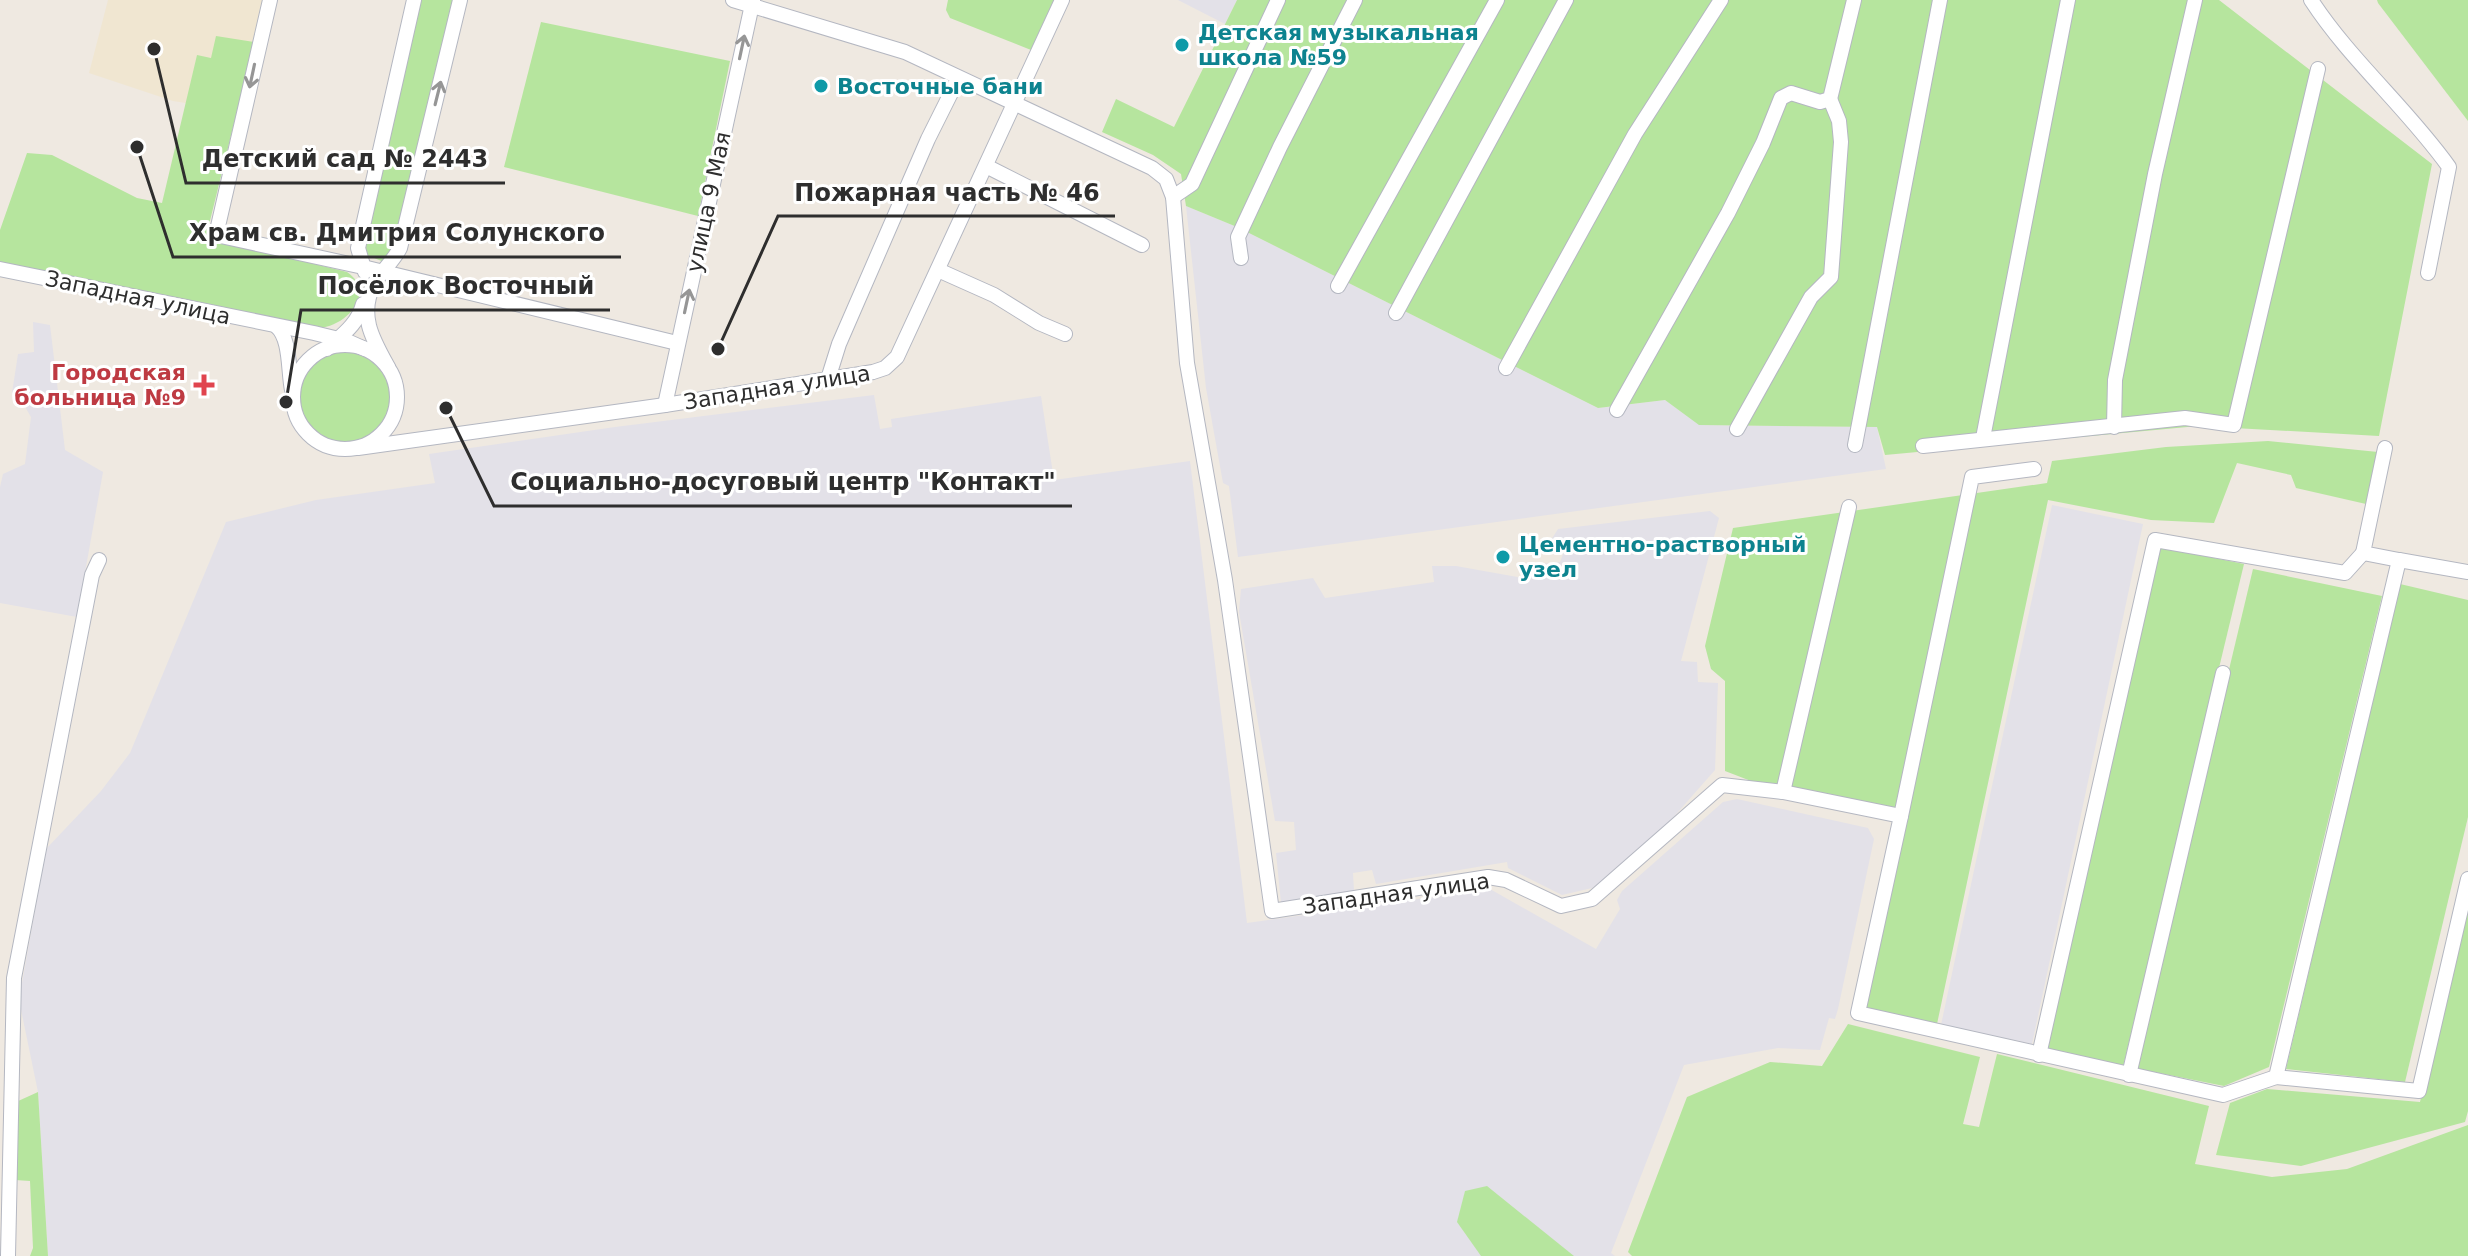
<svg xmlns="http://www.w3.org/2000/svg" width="2468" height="1256" viewBox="0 0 2468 1256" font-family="'DejaVu Sans',sans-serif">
	<rect width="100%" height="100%" fill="#efe9e1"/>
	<g fill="#e3e1e8">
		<path d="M1178 0H1237L1225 24Z"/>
		<path d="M1186 206 1237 227 1598 408 1665 400 1700 425 1877 427 1886 469 1238 557 1229 486 1223 483 1206 388Z"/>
		<path d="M33 322 50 325 65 450 103 472 77 617 0 603V487L3 474 25 464 31 417 24 405 26 395 12 393 18 354 34 352Z"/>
		<path d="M874 395 880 429 892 427 891 419 1041 396 1054 480 1190 461 1247 923 1490 889 1596 949 1620 909 1617 900 1622 891 1723 802 1737 799 1868 828 1874 839 1838 1009 1835 1019 1829 1018 1820 1050 1778 1048 1684 1065 1611 1253 1615 1256H48L38 1092 19 1000 46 849 101 791 130 753 226 522 316 500 435 483 429 454 615 427Z"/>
		<path d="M2052 505 2143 524 2032 1044 1941 1025Z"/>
		<path d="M1710 511 1719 518 1681 661 1697 662 1698 682 1718 683 1715 770 1671 820 1611 875 1592 888 1562 895 1508 868 1507 862 1376 884 1372 870 1353 873 1354 891 1281 903 1276 853 1296 850 1294 822 1275 821 1239 612 1241 589 1313 578 1325 598 1434 582 1432 566H1456L1523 578 1524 566 1560 562 1565 549 1551 540 1558 529Z"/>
	</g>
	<path fill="#f0e6d1" d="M108 0H264L254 42 211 58 197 56 186 103 173 101 89 73Z"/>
	<g fill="#b6e59e">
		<path d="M420 0H454L394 255 384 262 364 254 363 247Z"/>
		<path d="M948 0H1054L1031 50 950 18 946 10Z"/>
		<path d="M1237 0H2219L2432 164 2379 436 2198 426 1885 455 1877 427 1699 425 1665 400 1598 408 1237 227 1186 206 1181 174 1153 155 1102 132 1116 99 1174 127Z"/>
		<path d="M2377 0H2468V121L2378 3Z"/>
		<path d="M541 22 730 61 698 216 504 167Z"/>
		<path d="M216 36 254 42 206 237 347 272C377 292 347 326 319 328L0 263V230L27 153 52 155 137 198 162 203 197 55 211 58Z"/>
		<circle cx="346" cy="397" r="46"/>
		<path d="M2268 441 2378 452 2366 504 2296 488 2291 475 2237 463 2214 523 2151 520 2048 500 1937 1024 1866 1008 1908 812 1751 781 1725 771V681L1711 669 1705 646 1733 528 2047 483 2052 461 2166 447Z"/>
		<path d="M2160 547 2244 564 2123 1067 2045 1049Z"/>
		<path d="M2253 569 2382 596 2269 1067 2224 1086 2134 1068Z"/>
		<path d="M2400 584 2468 600V817L2405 1082 2286 1069Z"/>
		<path d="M2468 896V1111L2465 1122 2301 1166 2216 1155 2230 1103 2267 1089 2420 1102Z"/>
		<path d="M1848 1024 1980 1057 1963 1124 1979 1127 1997 1054 2209 1106 2195 1164 2272 1177 2347 1169 2468 1125V1256H1632L1628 1252 1687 1097 1770 1062 1822 1066Z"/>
		<path d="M38 1092 48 1256H30L33 1248 30 1181 15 1180 16 1102Z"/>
		<path d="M1487 1186 1574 1256H1481L1457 1222 1465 1191Z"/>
	</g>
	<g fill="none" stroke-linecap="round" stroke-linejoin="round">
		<defs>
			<g id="minor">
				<path d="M270 0 216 235 363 267 677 343"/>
				<path d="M733 0 905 52 1152 168 1166 179 1173 197 1187 363 1225 580 1272 911 1488 877 1506 880 1561 906 1592 899 1722 785 1783 792 1901 816 1858 1013 2223 1095 2276 1077 2399 560 2363 553 2385 448"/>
				<path d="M2311 0C2350 60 2407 108 2449 167L2428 273"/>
				<path d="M986 166 1142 245"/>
				<path d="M1173 197 1192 184 1278 0"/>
				<path d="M1241 258 1238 237 1280 147 1355 0"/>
				<path d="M0 269 314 333 347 341 365 349"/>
				<path d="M938 270 994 295 1039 323 1065 334"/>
				<path d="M365 272 358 248 414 0"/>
				<path d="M1338 286 1497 0"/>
				<path d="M1396 313 1566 0"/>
				<path d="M276 326C291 338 288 372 292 390"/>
				<circle cx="345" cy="397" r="52"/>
				<path d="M327 349C342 335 358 324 363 304"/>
				<path d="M388 367C373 340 358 315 374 284 381 271 393 262 400 248L460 0"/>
				<path d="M1506 368 1635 134 1721 0"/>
				<path d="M828 379 839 344 928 139 958 79"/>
				<path d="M665 405 753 0"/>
				<path d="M1617 410 1728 213 1763 143 1781 98 1791 93 1820 102 1830 99 1854 0"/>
				<path d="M2114 427 2115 380 2155 174 2195 0"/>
				<path d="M1737 429 1811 297 1831 277 1841 142 1839 121 1830 99"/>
				<path d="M1983 438 2068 0"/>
				<path d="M1855 445 1940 0"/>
				<path d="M1923 446 2185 418 2234 425 2318 69"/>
				<path d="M358 448 665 405 873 372 885 368 897 357 1062 0"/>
				<path d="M2399 560 2468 572"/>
				<path d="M1783 792 1849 507"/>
				<path d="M1901 816 1972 477 2034 469"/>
				<path d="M2039 1055 2155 540 2345 573 2363 553"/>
				<path d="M2129 1075 2223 673"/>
				<path d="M2276 1077 2419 1091 2468 879"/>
				<path d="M8 1256 14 978 92 575 99 560"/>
			</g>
		</defs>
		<use href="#minor" stroke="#b4b7c1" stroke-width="16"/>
		<use href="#minor" stroke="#fff" stroke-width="14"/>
	</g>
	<defs><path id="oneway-shaft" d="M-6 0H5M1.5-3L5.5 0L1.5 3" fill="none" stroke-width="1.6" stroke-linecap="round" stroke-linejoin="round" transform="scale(2)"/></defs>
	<g stroke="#969696">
		<use href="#oneway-shaft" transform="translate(742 47) rotate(-78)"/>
		<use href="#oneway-shaft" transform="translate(252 76) rotate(102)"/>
		<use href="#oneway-shaft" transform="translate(438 93) rotate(-76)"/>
		<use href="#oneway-shaft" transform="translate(687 301) rotate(-78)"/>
	</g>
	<g fill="#0f9aa8" stroke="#fff" stroke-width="3">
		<circle cx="1182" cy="45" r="8"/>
		<circle cx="821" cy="86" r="8"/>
		<circle cx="1503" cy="557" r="8"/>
	</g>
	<path fill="#e0444e" stroke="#fff" stroke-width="3" d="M200 373h8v8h8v8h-8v8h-8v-8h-8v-8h8z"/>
	<g text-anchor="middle" stroke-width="6" stroke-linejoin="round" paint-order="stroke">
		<g font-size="22" font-weight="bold" fill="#0d838f" stroke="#fff" text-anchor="start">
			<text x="1198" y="40">Детская музыкальная<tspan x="1198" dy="25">школа №59</tspan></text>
			<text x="837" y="94">Восточные бани</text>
			<text x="1519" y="552">Цементно-растворный<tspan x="1519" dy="25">узел</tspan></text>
		</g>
		<g font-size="22" fill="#2e2e2e" stroke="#fff">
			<text transform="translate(708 202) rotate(-78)" y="8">улица 9 Мая</text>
			<text transform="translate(138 297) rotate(12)" y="8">Западная улица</text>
			<text transform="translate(777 387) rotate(-9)" y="8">Западная улица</text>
			<text transform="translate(1396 893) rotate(-8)" y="8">Западная улица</text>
		</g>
		<g font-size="22" font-weight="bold" fill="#be3a42" stroke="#fff" text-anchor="end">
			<text x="186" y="380">Городская<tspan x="186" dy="25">больница №9</tspan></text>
		</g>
	</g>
	<path fill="none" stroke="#2e2e2e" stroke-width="3" d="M154 49L186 183H505M718 349L778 216H1115M137 147L173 257H621M286 402L301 310H610M446 408L494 506H1072"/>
	<g fill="#2e2e2e" stroke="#fff" stroke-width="3">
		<circle cx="154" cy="49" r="8"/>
		<circle cx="718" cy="349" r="8"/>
		<circle cx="137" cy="147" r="8"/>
		<circle cx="286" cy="402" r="8"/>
		<circle cx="446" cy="408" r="8"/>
	</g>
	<g font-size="24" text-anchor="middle" font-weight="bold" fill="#2e2e2e" stroke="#fff" stroke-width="6" stroke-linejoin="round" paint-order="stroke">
		<text x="345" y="167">Детский сад № 2443</text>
		<text x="947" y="201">Пожарная часть № 46</text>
		<text x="397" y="241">Храм св. Дмитрия Солунского</text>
		<text x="456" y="294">Посёлок Восточный</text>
		<text x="783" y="490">Социально-досуговый центр "Контакт"</text>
	</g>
</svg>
